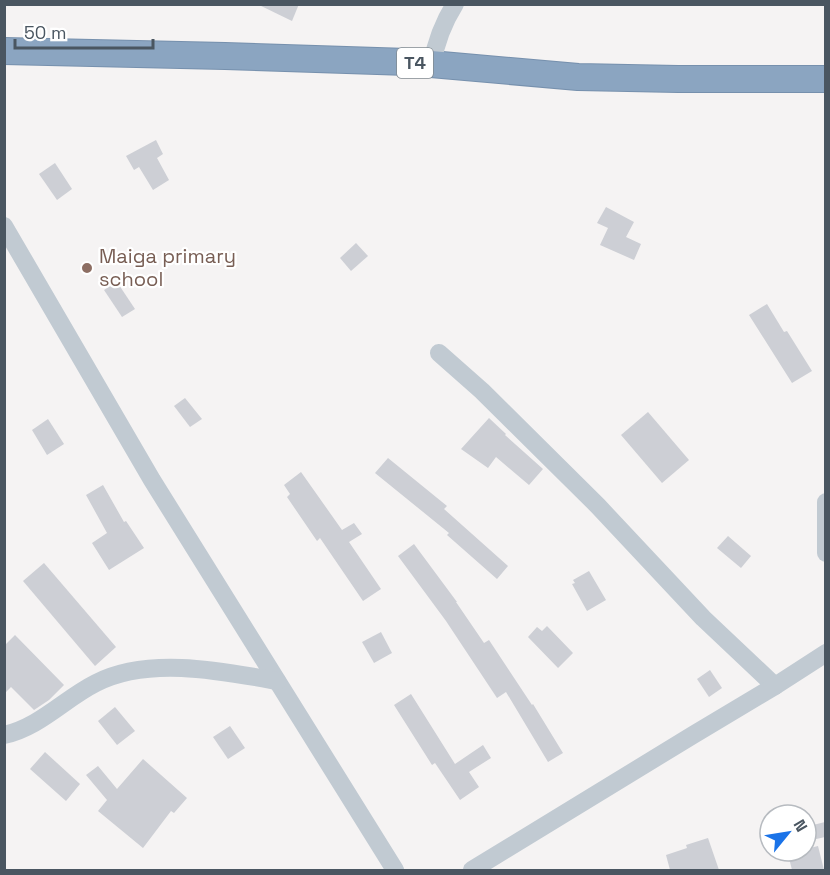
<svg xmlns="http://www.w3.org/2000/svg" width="830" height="875" viewBox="0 0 830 875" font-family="'Space Grotesk',sans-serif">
	<rect width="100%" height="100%" fill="#f5f3f3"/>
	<g fill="#cdcfd5">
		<path d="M257 4H299L292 21Z"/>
		<path d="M156 140 163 154 157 158 169 180 153 190 139 167 134 170 126 156Z"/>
		<path d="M55 163 72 189 57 200 39 174Z"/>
		<path d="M606 207 634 222 626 237 641 244 634 260 600 245 608 228 597 223Z"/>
		<path d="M356 243 368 256 351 271 340 258Z"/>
		<path d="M117 282 135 309 122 317 104 290Z"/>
		<path d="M767 304 784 332 787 331 812 371 792 383 749 315Z"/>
		<path d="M185 398 202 419 190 427 174 406Z"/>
		<path d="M648 412 689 460 662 483 621 435Z"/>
		<path d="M489 418 506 434 505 435 543 469 529 485 496 457 488 468 461 449Z"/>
		<path d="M48 419 64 444 47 455 32 430Z"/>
		<path d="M388 458 447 506 444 509 508 566 497 579 447 535 449 533 375 473Z"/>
		<path d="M301 472 342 530 354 523 362 534 349 542 381 589 363 601 320 538 317 541 287 497 290 494 284 485Z"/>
		<path d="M103 485 124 522 126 521 144 548 109 570 92 543 107 533 86 495Z"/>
		<path d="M728 536 751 556 741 568 717 548Z"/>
		<path d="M414 544 457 602H456L484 643 489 640 532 705 533 704 563 753 548 762 506 692 497 698 446 621 398 556Z"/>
		<path d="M44 563 116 647 95 666 23 581Z"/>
		<path d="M589 571 606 600 587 611 572 584 575 583 573 580Z"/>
		<path d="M547 626 573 653 558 668 528 637 537 627 542 631Z"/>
		<path d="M381 632 392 653 374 663 362 642Z"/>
		<path d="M15 635 64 685 49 700 34 710 11 687 4 694V646Z"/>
		<path d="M710 670 722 688 709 697 697 679Z"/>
		<path d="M411 694 455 764 483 745 491 758 469 772 479 787 460 800 435 763 432 765 394 705Z"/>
		<path d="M115 707 135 731 117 745 98 721Z"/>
		<path d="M230 726 245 748 228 759 213 737Z"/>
		<path d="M45 752 80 784 66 801 30 769Z"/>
		<path d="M143 759 187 798 174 813 171 811 143 848 98 811 107 800 86 775 98 766 117 789Z"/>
		<path d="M825 822V837L812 840 809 826Z"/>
		<path d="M708 838 719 870H670L666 855 687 848 686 845Z"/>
		<path d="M818 846 824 870H792L788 854 799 851H806V849Z"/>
	</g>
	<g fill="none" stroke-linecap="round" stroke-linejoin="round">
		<defs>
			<path id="highway" d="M4 51 225 56 408 62 578 77 678 79H826"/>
		</defs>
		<use href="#highway" stroke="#7690ad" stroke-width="28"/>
		<g stroke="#c1cad2" stroke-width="18">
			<path d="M432 64C436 42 443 23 455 4"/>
			<path d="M4 226 152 480 395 870"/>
			<path d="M439 353 482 391 598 506 703 618 775 686"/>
			<path d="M826 502V553"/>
			<path d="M4 735C40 727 64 699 96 683 148 656 222 671 277 681"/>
			<path d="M472 870 693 735 775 686 826 653"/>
		</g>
		<use href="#highway" stroke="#8ba5c1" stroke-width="26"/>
	</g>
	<circle fill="#8d6e63" stroke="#fff" stroke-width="2" cx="87" cy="268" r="6"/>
	<g text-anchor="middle" stroke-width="4.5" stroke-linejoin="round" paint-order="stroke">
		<rect fill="#fff" stroke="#808990" stroke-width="1.5" x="397" y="48" width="36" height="30" rx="4.5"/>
		<g font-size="18" font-weight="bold" fill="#4a5661">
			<text x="415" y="69">T4</text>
		</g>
		<g font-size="20" fill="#785e54" stroke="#fff" text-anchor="start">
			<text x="99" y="263">Maiga primary<tspan x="99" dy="23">school</tspan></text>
		</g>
	</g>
	<rect width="830" height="875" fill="none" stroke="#4a5661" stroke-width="12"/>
	<g transform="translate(788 833) rotate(60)"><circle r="28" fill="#ffffff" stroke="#b7bbc0" stroke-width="1.5"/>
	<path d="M0-4.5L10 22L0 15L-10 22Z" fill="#1a73e8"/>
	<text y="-9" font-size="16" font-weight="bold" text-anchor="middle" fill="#4a5661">N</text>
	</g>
	<path d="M15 39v9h138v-9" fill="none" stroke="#4a5661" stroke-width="3"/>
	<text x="24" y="39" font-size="18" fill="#4a5661" stroke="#ffffff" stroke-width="4.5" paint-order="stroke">50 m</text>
</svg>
